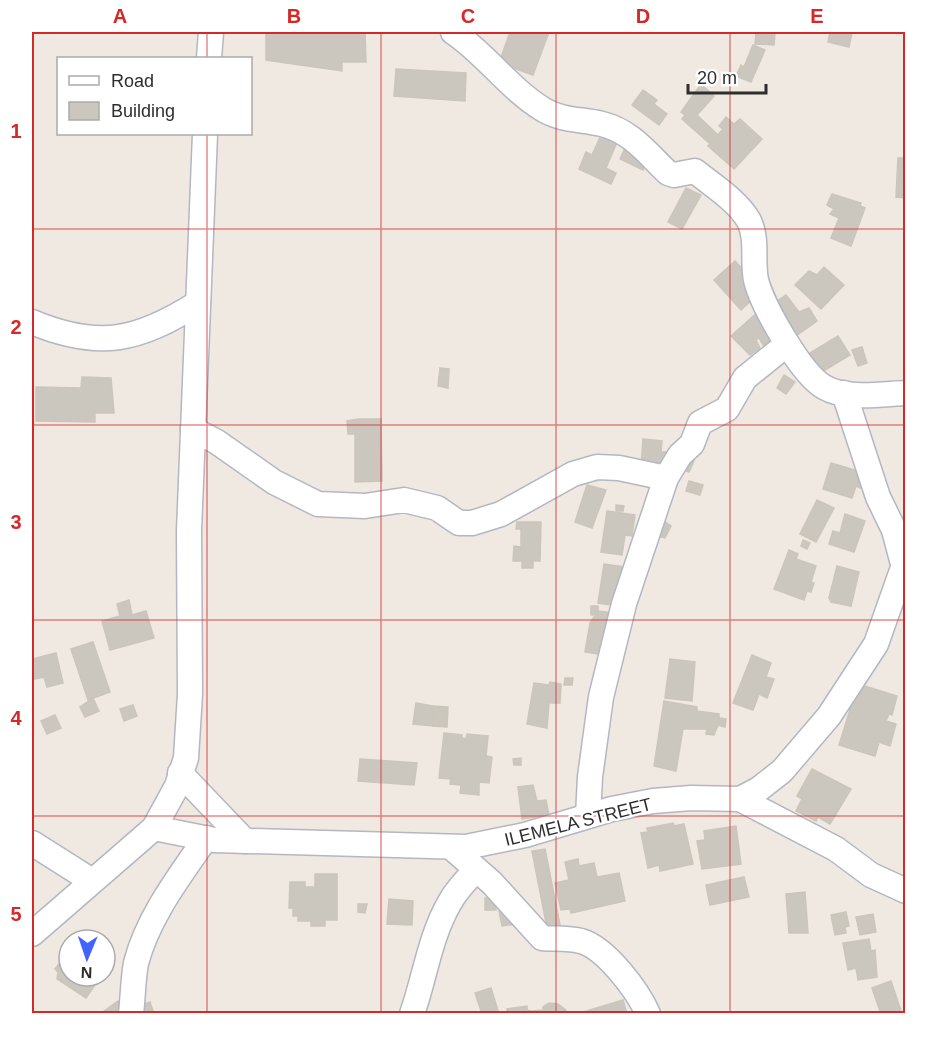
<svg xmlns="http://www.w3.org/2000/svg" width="937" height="1045" viewBox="0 0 937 1045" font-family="Arial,sans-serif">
	<rect width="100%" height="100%" fill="#efe9e1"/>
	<g fill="#cbc7bf" stroke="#cbc5ba" stroke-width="1.5">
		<path d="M266 32H365L366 62H342V71L266 60Z"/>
		<path d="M510 32H549L533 75 499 63Z"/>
		<path d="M756 32H775L774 45 755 44Z"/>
		<path d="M830 32 852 33 849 47 828 42Z"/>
		<path d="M753 45 765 50 751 82 736 76 741 65 744 67Z"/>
		<path d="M396 69 466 73 465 101 394 96Z"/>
		<path d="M701 84 714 96 697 115 717 134 709 143 682 119 685 115 681 112Z"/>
		<path d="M643 90 657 100 654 104 667 114 659 125 632 105Z"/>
		<path d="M726 117 734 124 740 119 762 139 734 169 708 146 723 129 719 126Z"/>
		<path d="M602 133 618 140 606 168 616 173 611 184 579 169 586 152 592 155Z"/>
		<path d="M626 146 649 158 643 170 620 159Z"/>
		<path d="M898 158H906V198L896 197Z"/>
		<path d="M686 188 701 195 682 229 668 222Z"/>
		<path d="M832 194 861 203 860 206 865 208 851 246 831 238 839 218 830 214 834 209 827 205Z"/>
		<path d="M735 261 748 275 741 282 755 297 741 310 714 280Z"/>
		<path d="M824 267 844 285 821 309 795 285 809 271 817 275Z"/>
		<path d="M786 295 799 312 809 308 817 321 793 338 771 305Z"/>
		<path d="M760 310 780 336 770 345 768 342 763 345 759 338 756 340 760 348 750 355 731 336Z"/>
		<path d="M838 336 850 355 817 375 805 356Z"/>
		<path d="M862 347 867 363 858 366 852 350Z"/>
		<path d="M440 368 449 369 448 388 438 386Z"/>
		<path d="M784 375 795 382 786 394 777 388Z"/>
		<path d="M82 377 111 378 114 413H95V422L36 421V387L81 388Z"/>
		<path d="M359 419H381L382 481 355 482V434H348L347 421Z"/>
		<path d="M643 439 662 441 661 452H669L667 470 641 468Z"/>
		<path d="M686 457 694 461 689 472 681 469Z"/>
		<path d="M831 463 865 473 862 485 860 488 856 486 852 498 823 489Z"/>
		<path d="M689 481 703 485 700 495 686 491Z"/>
		<path d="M587 485 606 490 592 528 575 522Z"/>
		<path d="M817 500 834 508 816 542 800 534Z"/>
		<path d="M616 505 624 506 623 511H616Z"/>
		<path d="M607 511 635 515 632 536 625 535 622 555 601 552Z"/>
		<path d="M845 514 865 521 854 552 829 544 833 531 840 533Z"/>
		<path d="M661 519 671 526 665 538 657 536Z"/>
		<path d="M517 522H541L540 561H533V568H522V561H513L514 546 521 547V529H516Z"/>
		<path d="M803 540 810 543 807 549 801 546Z"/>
		<path d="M789 550 798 554 796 559 816 566 811 582 814 583 811 592 807 591 804 600 774 589Z"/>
		<path d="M604 564 624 567 618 606 598 603Z"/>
		<path d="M837 566 859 572 851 606 831 602 829 598Z"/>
		<path d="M129 600 132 615 146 611 154 638 110 650 102 621 120 616 117 604Z"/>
		<path d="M591 606H598V611L593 615H591Z"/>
		<path d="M598 611 612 613 604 655 585 652 590 623Z"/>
		<path d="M93 642 110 692 88 700 71 649Z"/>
		<path d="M56 653 63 683 47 687 44 677 34 679 32 659Z"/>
		<path d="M752 655 771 663 766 677 774 679 767 698 759 694 753 710 733 703Z"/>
		<path d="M670 659 695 662 692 701 665 698Z"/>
		<path d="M565 678H573L572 685H564Z"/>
		<path d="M550 682 561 684 560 703H549L547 728 527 724 534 683 549 685Z"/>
		<path d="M858 684 897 696 892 715 889 714 886 721 896 724 890 746 879 742 875 756 839 745Z"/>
		<path d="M93 698 99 711 85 717 80 707Z"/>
		<path d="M664 701 697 707V711L719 714V718L726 719 725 727 718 725 714 735 706 734 707 729H683L676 771 654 766Z"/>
		<path d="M416 703 432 706 433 726 413 724Z"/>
		<path d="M133 705 137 716 124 721 120 709Z"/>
		<path d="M432 706 448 707 447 727 433 726Z"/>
		<path d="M55 715 61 728 47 734 41 721Z"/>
		<path d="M444 733 462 735V738L466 739 467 734 488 736 486 756 492 757 489 783 479 782V795L460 793 461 785 450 784 451 779 439 778Z"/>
		<path d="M521 758V765H514L513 759Z"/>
		<path d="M360 759 417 763 414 785 358 781Z"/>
		<path d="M812 769 851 789 830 824 818 817 816 821 796 811 802 799 797 796Z"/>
		<path d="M533 785 537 801 546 800 549 815 522 819 518 787Z"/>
		<path d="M673 823 674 826 684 824 693 864 660 871 659 865 648 868 641 833 648 832 647 828Z"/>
		<path d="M736 826 741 864 702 869 697 841 705 840 704 831Z"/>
		<path d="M545 849 561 930 548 933 532 851Z"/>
		<path d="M578 859 579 866 594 863 597 877 619 873 625 901 571 913 570 909 561 910 555 883 569 880 565 862Z"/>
		<path d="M315 874H337V920H325V926H311V921H298V916H293V908H289L290 882H305V887H315Z"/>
		<path d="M744 877 749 897 710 905 706 885Z"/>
		<path d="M805 892 808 933H789L786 894Z"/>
		<rect x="485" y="898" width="11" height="12"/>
		<path d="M389 899 413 901 412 925 387 924Z"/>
		<path d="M358 904H367L365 913 358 912Z"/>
		<path d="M514 909 516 924 502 926 499 911Z"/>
		<path d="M846 912 849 926 845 927 846 933 835 935 831 915Z"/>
		<path d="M873 914 876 932 860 935 856 917Z"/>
		<path d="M869 939 871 951 875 950 877 977 858 980 856 968 848 970 843 943Z"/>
		<path d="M63 959 69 962V976H101L86 998 57 979 58 972 55 969Z"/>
		<path d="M891 981 902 1014H881L872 988Z"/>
		<path d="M491 988 499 1014H482L475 993Z"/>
		<path d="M623 1000 627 1014H583V1012Z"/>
		<path d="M118 1001 127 1014H100Z"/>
		<path d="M150 1002 154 1014H137L135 1007Z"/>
		<path d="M549 1003 558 1004 566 1010V1014H507V1009L527 1006V1010L531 1011 543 1010V1007Z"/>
	</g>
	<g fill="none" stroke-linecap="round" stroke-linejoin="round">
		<defs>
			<g id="street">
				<path d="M453 32C486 54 509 89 544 110 563 121 582 119 602 124 631 131 648 154 668 173L674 175 695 171C712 185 738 201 749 221 758 239 752 261 756 280 762 305 801 374 824 387 846 400 881 394 906 393"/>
				<path d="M209 58 211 32"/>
				<path d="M32 322C99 350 138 341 198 303"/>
				<path d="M844 393 878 497 894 530 903 564"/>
				<path d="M193 429 217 442 274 482 318 504 365 506 404 500 437 508 459 523H472L501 514 573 474 597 467 619 468 666 478"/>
				<path d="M180 773 245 841"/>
				<path d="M740 799 836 849 871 875 906 891"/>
				<path d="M588 816 590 777 601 697 624 604 666 478 680 455 692 444 700 423 727 409 745 378 786 345"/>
				<path d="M154 828 214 840 466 847 525 835 612 809 653 801 691 798 740 799 759 789 782 771 829 716 876 644 906 559"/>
				<path d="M32 843 92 881"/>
				<path d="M451 847 492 883 542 938C554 939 569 938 581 941 606 948 638 991 648 1014"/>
				<path d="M32 934 154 828 177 786 186 758 190 694 189 531 205 134"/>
				<path d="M131 1014C133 997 133 979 136 963 148 917 179 877 206 838"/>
				<path d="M412 1014C425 977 430 936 450 902 456 890 467 880 476 869"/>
			</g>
		</defs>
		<use href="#street" stroke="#b4b7c1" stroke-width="27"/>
		<use href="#street" stroke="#fff" stroke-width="24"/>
	</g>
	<path fill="none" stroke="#d62828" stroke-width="1.5" stroke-opacity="0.55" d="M207 32V58M381 32V1014M556 32V1014M730 32V1014M207 134V1014M32 229H906M32 425H906M32 620H906M32 816H906"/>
	<g text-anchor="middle" stroke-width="4.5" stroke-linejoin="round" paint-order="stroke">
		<g font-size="18" fill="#2e2e2e" stroke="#fff">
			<text transform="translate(578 822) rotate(-14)" y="6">ILEMELA STREET</text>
		</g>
	</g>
	<rect width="937" height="1045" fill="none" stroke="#ffffff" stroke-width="66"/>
	<rect x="57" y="57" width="195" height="78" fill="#ffffff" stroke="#ababab" stroke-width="1.5"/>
	<rect x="69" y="76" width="30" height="9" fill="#ffffff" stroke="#ababab" stroke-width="1.5"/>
	<text x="111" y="87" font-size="18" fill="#2e2e2e">Road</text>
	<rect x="69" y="102" width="30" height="18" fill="#cbc7bf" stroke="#ababab" stroke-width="1.5"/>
	<text x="111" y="117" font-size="18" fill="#2e2e2e">Building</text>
	<g transform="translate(87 958) rotate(182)"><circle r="28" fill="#ffffff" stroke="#ababab" stroke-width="1.5"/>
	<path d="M0-4.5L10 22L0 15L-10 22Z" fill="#4264fb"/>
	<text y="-9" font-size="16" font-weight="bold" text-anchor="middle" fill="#2e2e2e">N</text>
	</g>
	<path d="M688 84v9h78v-9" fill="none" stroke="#2e2e2e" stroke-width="3"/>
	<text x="697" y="84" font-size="18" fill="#2e2e2e" stroke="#ffffff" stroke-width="4.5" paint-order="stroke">20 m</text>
	<rect x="33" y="33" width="871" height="979" fill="none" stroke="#d62828" stroke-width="2"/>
	<g font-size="20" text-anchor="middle" font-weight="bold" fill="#d62828">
		<text x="120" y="23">A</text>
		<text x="294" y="23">B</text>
		<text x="468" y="23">C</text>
		<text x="643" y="23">D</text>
		<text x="817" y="23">E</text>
		<text x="16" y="138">1</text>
		<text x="16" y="334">2</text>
		<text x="16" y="529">3</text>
		<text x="16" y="725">4</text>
		<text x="16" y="921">5</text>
	</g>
</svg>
